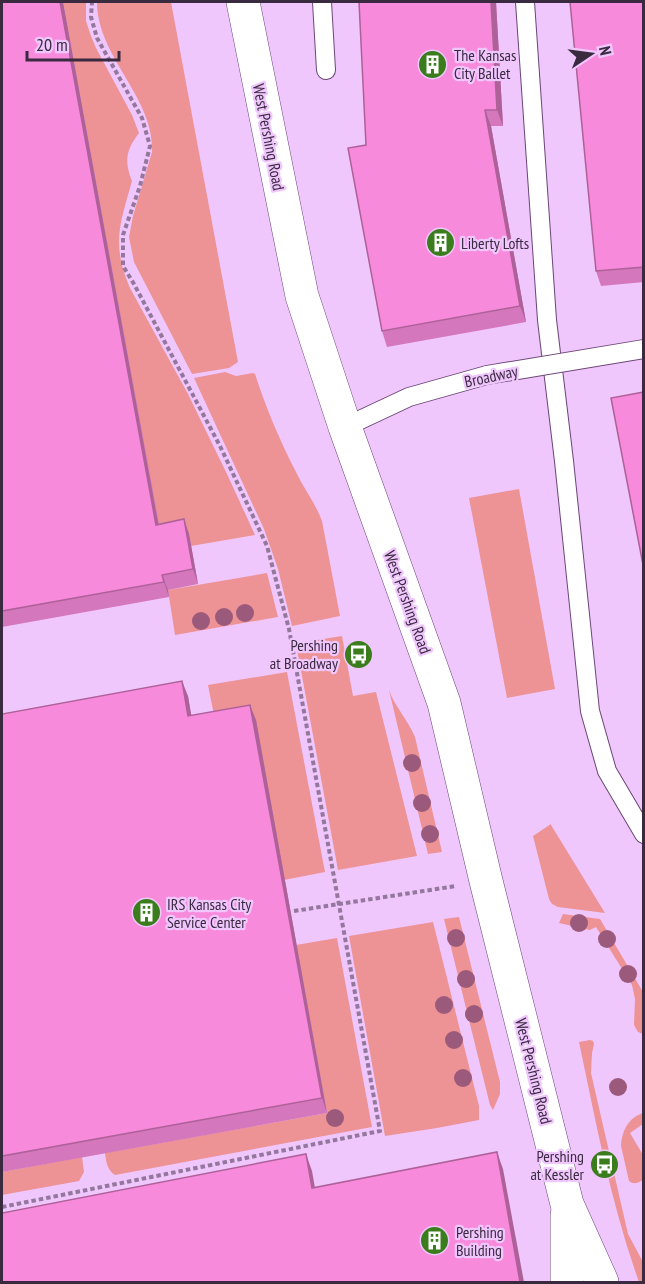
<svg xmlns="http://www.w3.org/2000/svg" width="645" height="1284" viewBox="0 0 645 1284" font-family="'PT Sans Narrow',sans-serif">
	<rect width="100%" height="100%" fill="#f0c7fd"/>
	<g fill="#ed9295">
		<path d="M63 2H86V21L91 36 96 48 132 115 139 133C126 150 124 161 132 181 120 224 111 244 130 288L188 394 227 474 255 535 191 546 189 534 161 539Z"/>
		<path d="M97 2H171L238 362 229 368 192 374 134 262 129 237 133 216 152 152C155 98 97 57 97 2Z"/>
		<path d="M225 372 236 376 253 373 255 374C266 408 280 441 296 472 304 489 316 504 322 521L340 616 292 626 278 569 264 529 194 378Z"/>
		<path d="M519 489 555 689 507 698 469 498Z"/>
		<path d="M267 573 278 617 175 635 168 590Z"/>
		<path d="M342 636 353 696 376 692 417 856 338 870 297 649 303 648 304 642Z"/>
		<path d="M287 672 325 872 284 880 215 720 208 685Z"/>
		<path d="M389 690C395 707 408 720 415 737L442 852 428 854Z"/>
		<path d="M551 824V825L605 913 558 907 552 904 549 899 533 836Z"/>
		<path d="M563 914 600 919 643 992V1034L638 1032 634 1025 635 999 632 985 596 927 590 930 559 923Z"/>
		<path d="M459 917 500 1082V1094L493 1110 490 1105 444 919Z"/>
		<path d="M433 922 479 1106V1120L437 1128 385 1136 349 936Z"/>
		<path d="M337 938 372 1127 115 1175C107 1170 106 1161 105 1153L327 1113 296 945Z"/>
		<path d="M590 1040 593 1041 594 1044 592 1053 591 1073 628 1234 643 1262V1282H639C611 1204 596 1123 579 1042Z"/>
		<path d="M643 1113V1124L630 1133 643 1155V1180C638 1183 634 1185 629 1181L621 1146C622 1131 628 1118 643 1113Z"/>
		<path d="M82 1157 84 1172 79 1181 2 1195V1172Z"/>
	</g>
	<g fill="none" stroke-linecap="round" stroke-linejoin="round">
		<defs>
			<g id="lane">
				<path d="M322 2 326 70"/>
				<path d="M525 2 547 320 564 461 590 711 607 771 644 834"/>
				<path d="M345 427 409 397 487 375"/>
			</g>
			<g id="secondary">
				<path d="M243 2 302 296 345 427 444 703 486 881 567 1204 602 1282"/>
				<path d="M567 1215V1282"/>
			</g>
		</defs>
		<use href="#lane" stroke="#6b4676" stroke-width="20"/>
		<use href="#secondary" stroke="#6b4676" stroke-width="34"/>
		<g stroke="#94779d" stroke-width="4" stroke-dasharray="4.5 3" stroke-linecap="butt">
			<path d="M294 911 456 886"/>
			<path d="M2 1207 380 1131 289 629 267 546 220 446 134 284 123 266V235L140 186 150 146 142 118 97 38 91 17 92 2"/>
		</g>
		<use href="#lane" stroke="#fff" stroke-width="18"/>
		<use href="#secondary" stroke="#fff" stroke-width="33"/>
		<defs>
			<path id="lane-bridge" d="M487 375 644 349"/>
		</defs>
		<use href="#lane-bridge" stroke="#6b4676" stroke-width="20" stroke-linecap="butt"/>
		<use href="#lane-bridge" stroke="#fff" stroke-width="18"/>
	</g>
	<g fill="#9b5a7c">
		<circle cx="245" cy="613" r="9"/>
		<circle cx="224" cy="617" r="9"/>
		<circle cx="201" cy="621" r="9"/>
		<circle cx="412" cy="763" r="9"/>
		<circle cx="422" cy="803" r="9"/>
		<circle cx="430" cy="834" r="9"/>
		<circle cx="579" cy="923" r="9"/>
		<circle cx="456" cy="938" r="9"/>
		<circle cx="607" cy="939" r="9"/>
		<circle cx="628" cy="974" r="9"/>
		<circle cx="466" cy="979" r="9"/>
		<circle cx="444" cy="1005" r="9"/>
		<circle cx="474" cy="1014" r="9"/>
		<circle cx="454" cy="1040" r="9"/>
		<circle cx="463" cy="1078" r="9"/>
		<circle cx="618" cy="1087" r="9"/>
		<circle cx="335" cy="1118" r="9"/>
	</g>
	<g fill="#d577bc">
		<path d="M2 2H63L159 524 184 519 189 534 198 584 168 590 169 597 2 627Z"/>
		<path d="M359 2H496L503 126H491L526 322 387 347 382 331 366 145Z"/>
		<path d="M644 2V282L601 286 596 271Z"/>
		<path d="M188 696 191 716 256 720 327 1113 2 1172V714Z"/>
	</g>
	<g fill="#ae6199">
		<path d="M60 2H63L161 539 156 525Z"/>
		<path d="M491 2H496L503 126 497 110Z"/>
		<path d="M485 110 491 126 526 322 520 306Z"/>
		<path d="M184 519 189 534 198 584 193 569Z"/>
		<path d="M162 575 168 590 169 597 164 582Z"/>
		<path d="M182 681 188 696 194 731 188 716Z"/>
		<path d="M250 705 256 720 327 1113 322 1098Z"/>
		<path d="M497 1152 503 1169 524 1282H520Z"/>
		<path d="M306 1154 312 1171 318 1205 312 1188Z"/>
	</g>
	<g fill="#f88adb" stroke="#ae6199" stroke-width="1.5">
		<path d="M2 2H60L156 525 184 519 193 569 162 575 164 582 2 611Z"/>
		<path d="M359 2H491L497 110H485L520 306 382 331 348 148 366 145Z"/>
		<path d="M570 2H644V267L596 271Z"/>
		<path d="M644 392V570L611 398Z"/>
		<path d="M182 681 188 716 250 705 322 1098 2 1156V714Z"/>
		<path d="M497 1152 520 1282H2V1213L306 1154 312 1188Z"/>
	</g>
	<defs>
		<symbol id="building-disc" viewBox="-11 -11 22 22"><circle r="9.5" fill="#3b7d1d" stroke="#f0c7fd"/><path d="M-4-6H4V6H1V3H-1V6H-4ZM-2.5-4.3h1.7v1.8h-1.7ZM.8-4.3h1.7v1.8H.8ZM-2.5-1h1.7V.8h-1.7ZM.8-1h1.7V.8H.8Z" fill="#fff"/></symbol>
		<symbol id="bus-disc" viewBox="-11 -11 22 22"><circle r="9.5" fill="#3b7d1d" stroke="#f0c7fd"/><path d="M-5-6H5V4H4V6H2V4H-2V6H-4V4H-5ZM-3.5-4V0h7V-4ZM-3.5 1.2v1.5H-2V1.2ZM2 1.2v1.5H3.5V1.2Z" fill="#fff"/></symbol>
	</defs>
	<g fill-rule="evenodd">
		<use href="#building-disc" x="416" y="48" width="33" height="33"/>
		<use href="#building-disc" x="424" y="226" width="33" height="33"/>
		<use href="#bus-disc" x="342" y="638" width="33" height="33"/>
		<use href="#building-disc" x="130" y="896" width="33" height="33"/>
		<use href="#bus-disc" x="588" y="1148" width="33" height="33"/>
		<use href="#building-disc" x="418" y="1224" width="33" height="33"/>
	</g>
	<g text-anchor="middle" stroke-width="4.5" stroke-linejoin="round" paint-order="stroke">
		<g font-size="16" fill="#3a2a40" stroke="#f0c7fd" text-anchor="start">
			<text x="454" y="61">The Kansas<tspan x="454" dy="18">City Ballet</tspan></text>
			<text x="461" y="249">Liberty Lofts</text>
			<text x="338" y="651" text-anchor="end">Pershing<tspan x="338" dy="18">at Broadway</tspan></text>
			<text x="167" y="910">IRS Kansas City<tspan x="167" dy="18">Service Center</tspan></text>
			<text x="584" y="1162" text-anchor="end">Pershing<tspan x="584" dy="18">at Kessler</tspan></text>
			<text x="456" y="1238">Pershing<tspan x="456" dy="18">Building</tspan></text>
		</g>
		<g font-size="16" fill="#3a2a40" stroke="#f0c7fd">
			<text transform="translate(269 137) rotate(79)" y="6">West Pershing Road</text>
			<text transform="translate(491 376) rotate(-12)" y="6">Broadway</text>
			<text transform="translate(408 602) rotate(70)" y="6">West Pershing Road</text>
			<text transform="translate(534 1071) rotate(76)" y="6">West Pershing Road</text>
		</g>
	</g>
	<rect width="645" height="1284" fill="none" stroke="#3a2a40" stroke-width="6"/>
	<g transform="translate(591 54) rotate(77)" stroke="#f0c7fd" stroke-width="4.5" paint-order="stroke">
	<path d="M0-4.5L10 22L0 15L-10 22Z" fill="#3a2a40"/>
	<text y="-9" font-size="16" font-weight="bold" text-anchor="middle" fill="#3a2a40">N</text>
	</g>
	<path d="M27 51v9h92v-9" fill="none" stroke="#3a2a40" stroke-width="3"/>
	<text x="36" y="51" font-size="18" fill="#3a2a40" stroke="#f0c7fd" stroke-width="4.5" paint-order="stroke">20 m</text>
</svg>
